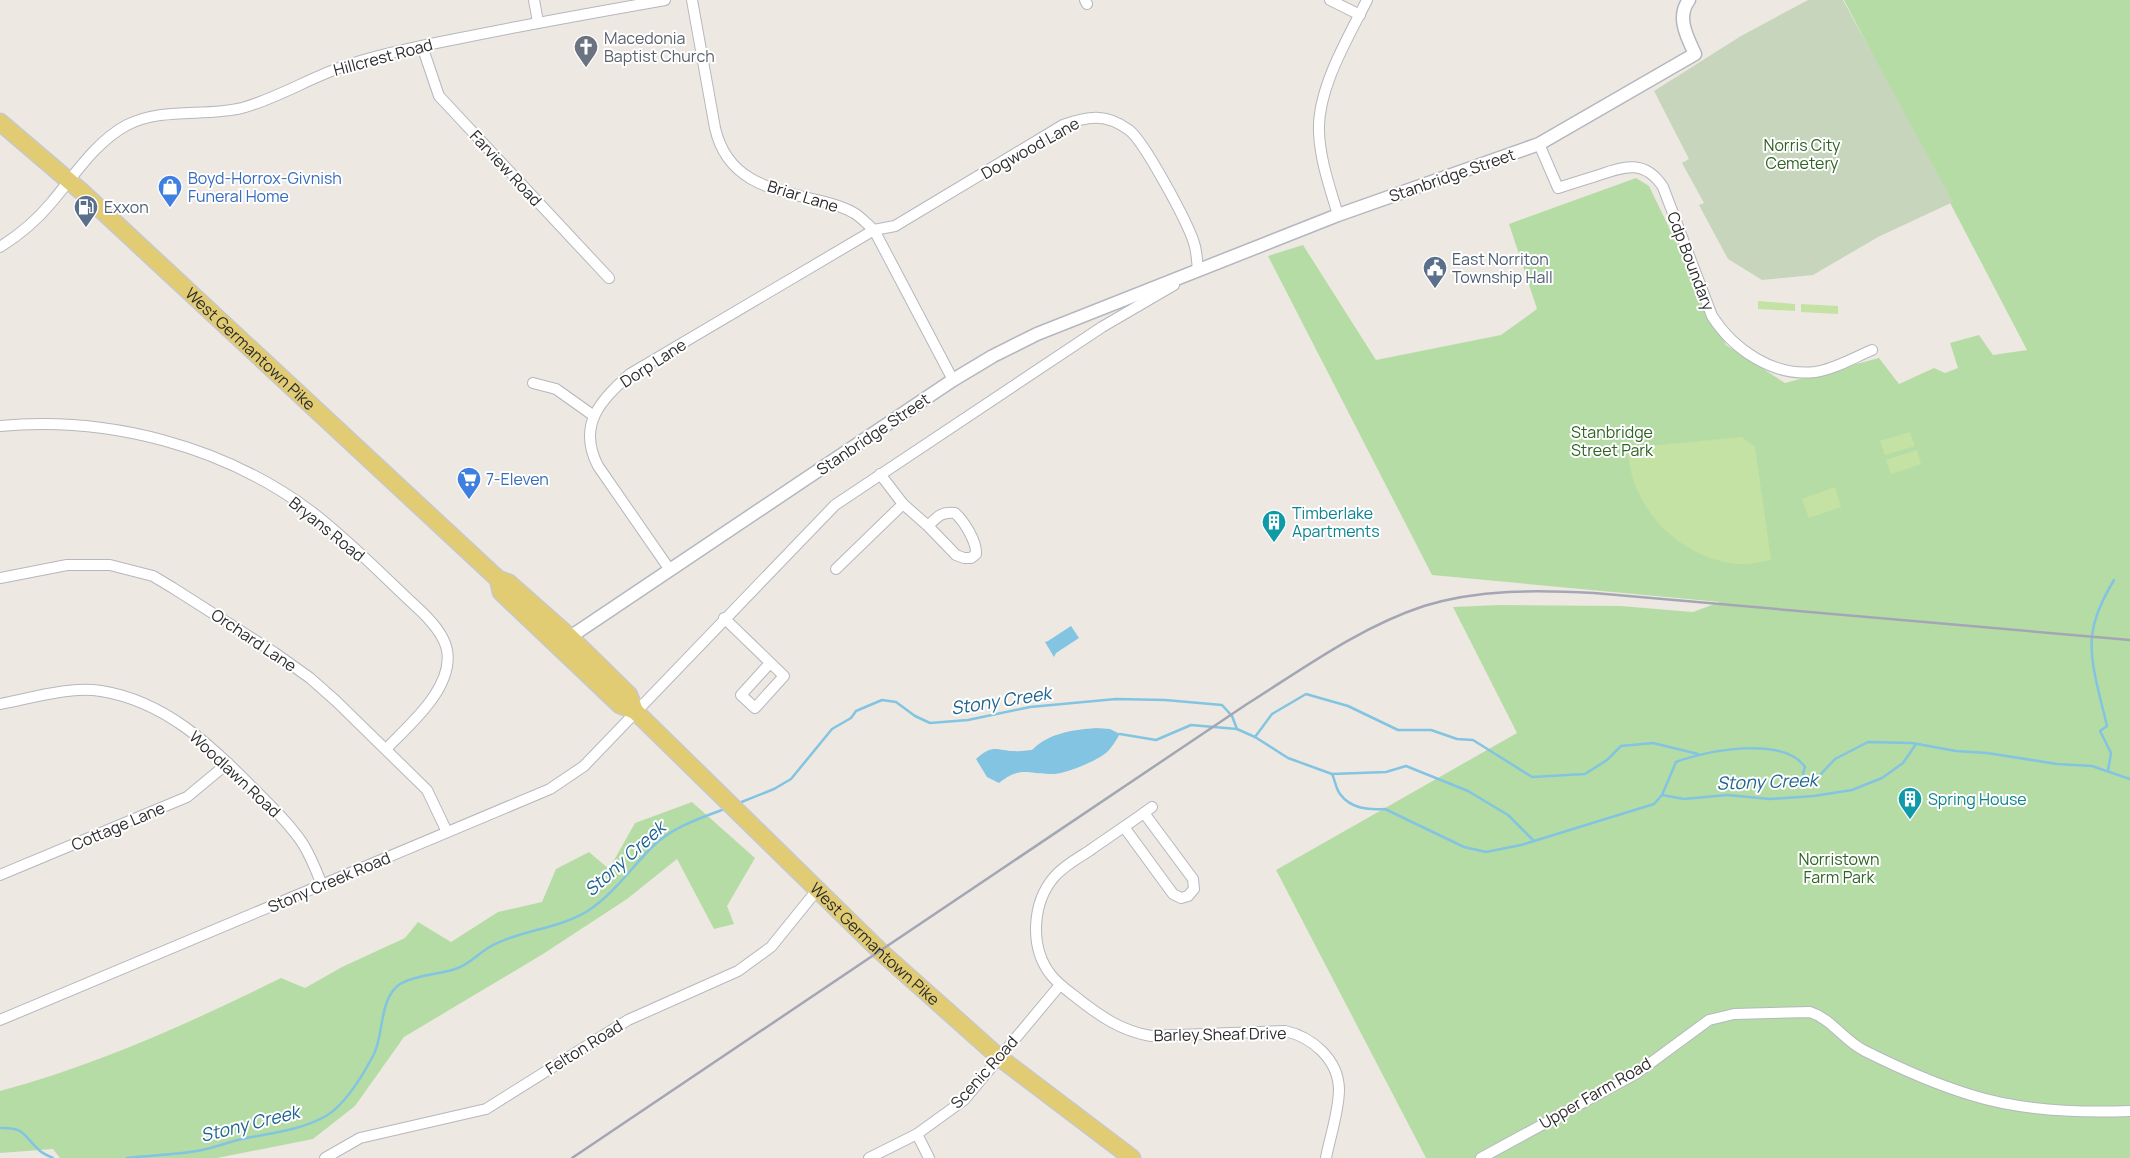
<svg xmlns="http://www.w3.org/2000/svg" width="2130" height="1158" viewBox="0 0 2130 1158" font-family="Manrope,sans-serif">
	<rect width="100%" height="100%" fill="#ede9e2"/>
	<g fill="#b6dca5">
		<path d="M1844 0H2130V1158H1426L1276 870 1517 733 1453 607 1499 605 1621 606 1693 612 1720 602 1432 575 1268 256 1303 245 1376 360 1501 335 1537 309 1509 224 1636 178 1649 186 1726 345 1785 383 1879 358 1899 384 1934 368 1945 373 1958 368 1950 343 1979 335 1993 355 2027 350Z"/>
		<path d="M692 802 755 858 727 906 734 924 714 929 677 859 627 899 543 954 404 1037 355 1106 313 1139 217 1158H60L53 1149 0 1153V1091C97 1065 192 1022 281 978L305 988 342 967 405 938 418 922 451 942 498 912 542 902 556 869 589 852 609 869 635 823Z"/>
	</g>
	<path fill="#c6d5bb" d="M1808 0H1843L1953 202 1878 237 1813 275 1762 280 1728 259 1699 205 1704 203 1682 163 1689 159 1654 91 1741 36Z"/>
	<g fill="#c4e2a3">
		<path d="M1758 301 1795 304V311L1758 309Z"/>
		<path d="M1801 304 1838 306V314L1801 312Z"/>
		<path d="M1910 432 1915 446 1885 455 1880 441Z"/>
		<path d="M1742 437 1755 447 1771 560C1759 562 1748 565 1737 564 1679 558 1629 507 1628 448Z"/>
		<path d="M1917 450 1921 464 1891 474 1886 460Z"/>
		<path d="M1835 487 1841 507 1809 518 1802 499Z"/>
	</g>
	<g fill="#82c4e1">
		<path d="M1071 626 1079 638 1056 653 1054 657 1045 642 1048 641Z"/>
		<path d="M1096 728 1110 729 1120 734C1116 740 1112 748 1106 753 1096 761 1066 774 1053 774 1028 775 1022 765 999 783L987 777 976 759C994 743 996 751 1015 751 1020 752 1026 750 1032 750 1049 733 1072 730 1096 728Z"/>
	</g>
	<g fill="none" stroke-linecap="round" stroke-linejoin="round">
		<g stroke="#82c4e1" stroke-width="2.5">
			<path d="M1120 734 1156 740 1191 725 1237 729"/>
			<path d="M1255 737 1272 714 1306 694 1348 706 1398 730H1431L1457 739 1473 740 1532 777 1585 774 1607 760 1621 746 1653 743 1698 754"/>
			<path d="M2108 771 2111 753 2100 731 2107 726C2101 699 2087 657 2093 630 2096 612 2105 595 2114 580"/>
			<path d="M1332 774 1386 772 1406 766 1468 791 1508 815 1534 841"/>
			<path d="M1662 795 1684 799 1727 795 1770 799 1814 796 1852 790 1882 778 1903 763 1916 744"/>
			<path d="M739 803 774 789 791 779 832 729 851 718 856 711 882 700 896 702 915 716 930 723 968 720 1030 707 1116 699 1165 700 1222 705 1232 716 1237 729 1255 737 1288 758 1332 774C1335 780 1336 789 1340 794 1351 809 1369 810 1385 809L1464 847 1486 852 1521 845 1654 804 1662 795 1676 762C1707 750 1784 736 1805 767L1803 773 1806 783 1819 776 1835 759 1868 742 1912 743 1956 751 1987 753 2057 764 2092 766 2130 779"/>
			<path d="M0 1128C26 1127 23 1136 39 1150 43 1154 48 1156 53 1158"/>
			<path d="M127 1158C151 1155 177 1155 202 1150 217 1147 231 1141 246 1138 273 1133 301 1130 326 1116 346 1104 363 1075 374 1054 384 1034 379 998 400 984 417 974 440 975 458 968 471 963 481 951 493 945 522 930 557 929 586 912 613 895 631 868 653 846 674 826 701 818 727 808"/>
		</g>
		<defs>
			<g id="minor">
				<path d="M534 0 538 22"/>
				<path d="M692 0 715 128C727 181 770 189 817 200 829 203 843 206 854 213 861 217 867 224 874 230L953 380"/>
				<path d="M1085 0 1087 4"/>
				<path d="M1330 0 1360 15"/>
				<path d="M422 46 439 96 609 278"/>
				<path d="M1539 144 1558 188C1570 184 1583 180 1596 176 1623 167 1644 158 1663 187L1712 316C1733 349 1773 377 1815 372 1835 369 1853 358 1872 350"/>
				<path d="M1338 215C1330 188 1320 160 1319 132 1317 89 1348 38 1367 0"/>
				<path d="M0 247C19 235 37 220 51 203 74 176 95 142 127 125 162 107 205 117 242 108 282 97 315 74 354 63 389 52 425 45 461 38 529 24 597 12 665 0"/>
				<path d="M533 383 556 389 594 416"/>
				<path d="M0 426C109 416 224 446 312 512 351 542 386 579 422 612 432 622 444 635 447 650 454 688 409 725 386 749"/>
				<path d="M880 474 903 504 928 526 956 555 964 558H971L976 554C977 542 964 521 955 513 942 511 937 517 928 526"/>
				<path d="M836 569 903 504"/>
				<path d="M670 570 598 466C577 425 600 401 630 374L874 230 895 226 1063 125C1088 116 1106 113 1129 130 1144 141 1188 223 1194 243 1197 252 1197 262 1198 270L1193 273"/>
				<path d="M0 578 67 565H110L153 576 173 588 275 653 310 678 336 701 427 790 447 832"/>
				<path d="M724 618 784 676 755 708 741 695 770 663"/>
				<path d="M0 704C32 698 69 686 101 691 165 701 212 746 255 790 271 806 288 822 301 841 310 854 316 870 322 885"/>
				<path d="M1152 807C1132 822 1110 836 1089 851 1078 858 1065 865 1055 876 1032 902 1029 947 1051 975 1058 984 1068 991 1077 998 1100 1016 1121 1031 1151 1036L1285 1031C1312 1037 1338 1059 1339 1089 1339 1112 1330 1136 1326 1158"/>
				<path d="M1124 827 1173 894 1181 898 1188 896 1194 889 1193 879 1144 813"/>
				<path d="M0 875 187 797 228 763"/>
				<path d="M0 1020 550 789 584 766 835 505 1102 327 1174 285"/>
				<path d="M917 1134 929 1158"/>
				<path d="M325 1158 360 1138 486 1109 628 1020 738 971 771 947 817 890"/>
				<path d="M869 1158 917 1134 964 1100 1060 985"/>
				<path d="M1481 1158 1637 1073 1709 1020 1734 1014 1810 1012C1832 1019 1844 1041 1865 1051 1899 1068 1935 1084 1971 1095 2022 1111 2077 1113 2130 1111"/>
			</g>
			<path id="tertiary" d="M570 637 953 380 993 356 1037 334 1338 215 1539 144 1695 54C1687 37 1676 17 1689 0"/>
			<g id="primary">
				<path id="s1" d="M0 122 82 192 498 579 509 583 570 637 629 695 635 711"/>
				<path id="s2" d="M498 579 501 592 620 705 635 711 880 951 1000 1058 1132 1158"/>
			</g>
		</defs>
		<use href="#minor" stroke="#b5b7bf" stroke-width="12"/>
		<use href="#tertiary" stroke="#b5b7bf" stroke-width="15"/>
		<use href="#primary" stroke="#c8c8c8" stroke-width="19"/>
		<use href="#minor" stroke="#fff" stroke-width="10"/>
		<use href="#tertiary" stroke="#fff" stroke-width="12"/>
		<use href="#primary" stroke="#e1cc73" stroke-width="16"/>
		<path stroke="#a5a6b5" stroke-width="2.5" d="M572 1158 1247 704C1304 668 1360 627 1424 606 1479 589 1537 590 1594 593L2130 640"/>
	</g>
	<defs>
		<symbol id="church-pin" viewBox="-11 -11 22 30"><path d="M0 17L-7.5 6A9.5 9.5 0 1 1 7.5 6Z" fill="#6b7280" stroke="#fff"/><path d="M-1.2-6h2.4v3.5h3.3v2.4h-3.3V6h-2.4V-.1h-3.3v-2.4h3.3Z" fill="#fff"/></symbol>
		<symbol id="shop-pin" viewBox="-11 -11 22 30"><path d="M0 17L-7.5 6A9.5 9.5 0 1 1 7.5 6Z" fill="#3f7fe0" stroke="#fff"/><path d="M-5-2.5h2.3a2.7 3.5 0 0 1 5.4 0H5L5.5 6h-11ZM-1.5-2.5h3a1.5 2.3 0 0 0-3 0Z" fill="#fff"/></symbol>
		<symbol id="fuel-pin" viewBox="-11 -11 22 30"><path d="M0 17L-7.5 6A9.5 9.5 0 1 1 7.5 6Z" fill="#5c6f8a" stroke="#fff"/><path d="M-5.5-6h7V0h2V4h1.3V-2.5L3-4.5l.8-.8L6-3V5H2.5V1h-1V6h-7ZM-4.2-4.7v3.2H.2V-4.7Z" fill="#fff"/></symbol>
		<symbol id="civic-pin" viewBox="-11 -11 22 30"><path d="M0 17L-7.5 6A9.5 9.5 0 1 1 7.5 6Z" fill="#5c6f8a" stroke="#fff"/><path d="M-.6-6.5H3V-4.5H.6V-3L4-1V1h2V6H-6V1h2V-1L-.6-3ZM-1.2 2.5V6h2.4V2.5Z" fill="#fff"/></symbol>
		<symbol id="supermarket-pin" viewBox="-11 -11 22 30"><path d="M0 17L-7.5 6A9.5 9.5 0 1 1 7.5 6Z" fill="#3f7fe0" stroke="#fff"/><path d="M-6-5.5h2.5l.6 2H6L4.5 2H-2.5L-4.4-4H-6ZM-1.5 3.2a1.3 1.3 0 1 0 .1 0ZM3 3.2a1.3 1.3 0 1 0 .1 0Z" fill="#fff"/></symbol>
		<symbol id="building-pin" viewBox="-11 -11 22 30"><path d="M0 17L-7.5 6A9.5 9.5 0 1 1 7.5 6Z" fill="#0f9aa8" stroke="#fff"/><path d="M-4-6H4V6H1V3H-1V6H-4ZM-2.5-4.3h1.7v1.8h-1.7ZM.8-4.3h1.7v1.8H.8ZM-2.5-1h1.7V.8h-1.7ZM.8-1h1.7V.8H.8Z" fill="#fff"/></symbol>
	</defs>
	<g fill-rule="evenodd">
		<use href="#church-pin" x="572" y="33" width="28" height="38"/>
		<use href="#shop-pin" x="156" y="173" width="28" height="38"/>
		<use href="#fuel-pin" x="72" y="193" width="28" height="38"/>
		<use href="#civic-pin" x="1421" y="254" width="28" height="38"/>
		<use href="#supermarket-pin" x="455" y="465" width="28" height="38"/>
		<use href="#building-pin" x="1260" y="508" width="28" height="38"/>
		<use href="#building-pin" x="1896" y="785" width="28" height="38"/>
	</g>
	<g text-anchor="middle" stroke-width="4" stroke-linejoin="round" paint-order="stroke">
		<g font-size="16" fill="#5b616d" stroke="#fff" text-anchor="start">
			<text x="604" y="44">Macedonia<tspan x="604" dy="18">Baptist Church</tspan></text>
		</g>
		<g font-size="16" fill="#2d2d2d" stroke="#fff">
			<text transform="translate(383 57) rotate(-15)" y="6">Hillcrest Road</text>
			<text transform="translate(1030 148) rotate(-29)" y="6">Dogwood Lane</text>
			<text transform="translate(506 168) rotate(47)" y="6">Farview Road</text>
			<text transform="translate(1452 175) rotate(-19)" y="6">Stanbridge Street</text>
			<text transform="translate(803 196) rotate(17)" y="6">Briar Lane</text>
			<text transform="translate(1691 261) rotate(69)" y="6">Cdp Boundary</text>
			<text dy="6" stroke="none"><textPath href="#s1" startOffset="338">West Germantown Pike</textPath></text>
			<text transform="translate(653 363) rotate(-33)" y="6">Dorp Lane</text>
			<text transform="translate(873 434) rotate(-34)" y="6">Stanbridge Street</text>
			<text transform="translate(327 529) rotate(39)" y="6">Bryans Road</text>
			<text transform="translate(254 640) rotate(34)" y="6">Orchard Lane</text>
			<text transform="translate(235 774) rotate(43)" y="6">Woodlawn Road</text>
			<text transform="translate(118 826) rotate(-23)" y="6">Cottage Lane</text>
			<text transform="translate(329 882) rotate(-23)" y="6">Stony Creek Road</text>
			<text dy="6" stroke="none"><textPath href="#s2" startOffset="528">West Germantown Pike</textPath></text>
			<text transform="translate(1220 1034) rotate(-1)" y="6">Barley Sheaf Drive</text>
			<text transform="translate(584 1047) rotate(-32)" y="6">Felton Road</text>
			<text transform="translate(984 1072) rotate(-48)" y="6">Scenic Road</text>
			<text transform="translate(1595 1093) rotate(-30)" y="6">Upper Farm Road</text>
		</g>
		<g font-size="16" fill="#2f6324" stroke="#fff">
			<text x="1802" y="151">Norris City<tspan x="1802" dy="18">Cemetery</tspan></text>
			<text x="1612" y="438">Stanbridge<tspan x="1612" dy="18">Street Park</tspan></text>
			<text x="1839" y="865">Norristown<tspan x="1839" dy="18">Farm Park</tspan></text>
		</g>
		<g font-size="16" fill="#366cbe" stroke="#fff" text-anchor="start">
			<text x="188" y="184">Boyd-Horrox-Givnish<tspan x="188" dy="18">Funeral Home</tspan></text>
			<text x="486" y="485">7-Eleven</text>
		</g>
		<g font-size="16" fill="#4e5e75" stroke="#fff" text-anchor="start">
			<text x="104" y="213">Exxon</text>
			<text x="1452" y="265">East Norriton<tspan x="1452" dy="18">Township Hall</tspan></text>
		</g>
		<g font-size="16" fill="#0d838f" stroke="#fff" text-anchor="start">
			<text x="1292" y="519">Timberlake<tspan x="1292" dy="18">Apartments</tspan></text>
			<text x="1928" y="805">Spring House</text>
		</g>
		<g font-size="18" font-style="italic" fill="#1e6490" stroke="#fff">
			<text transform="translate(1001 701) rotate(-9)" y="6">Stony Creek</text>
			<text transform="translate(1767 782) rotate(-2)" y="6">Stony Creek</text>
			<text transform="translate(625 859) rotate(-42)" y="6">Stony Creek</text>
			<text transform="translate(250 1124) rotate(-14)" y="6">Stony Creek</text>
		</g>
	</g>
</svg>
